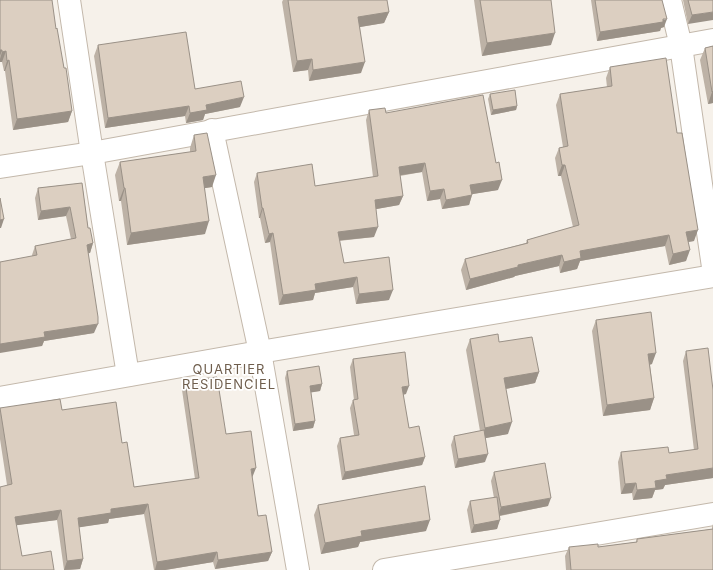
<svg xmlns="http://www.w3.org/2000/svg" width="713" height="570" viewBox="0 0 713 570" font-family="Inter,sans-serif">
	<rect width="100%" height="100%" fill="#f6f1ea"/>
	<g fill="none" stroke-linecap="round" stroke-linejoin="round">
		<defs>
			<g id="minor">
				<path d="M69 0 92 153 128 375"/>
				<path d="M670 0 681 46 713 267"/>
				<path d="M212 130 260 352 298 570"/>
				<path d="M0 167 92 153 713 40"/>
				<path d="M0 398 260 352 713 276"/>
				<path d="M384 570 713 514"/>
			</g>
		</defs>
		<use href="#minor" stroke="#c3b8ab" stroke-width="24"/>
		<use href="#minor" stroke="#fff" stroke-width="22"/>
	</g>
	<g fill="#bdb2a6">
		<path d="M0 0 56 29 72 111 68 122 13 130 5 71H4L2 62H0Z"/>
		<path d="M283 0H288L389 12 384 23 360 27 361 73 309 81 308 70 293 72 282 2Z"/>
		<path d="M474 0H551V45L482 56Z"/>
		<path d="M591 0H662L664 27 661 28 660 31 597 41Z"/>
		<path d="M683 0H713L688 24Z"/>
		<path d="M98 45 195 89 240 107 205 114 203 120 186 123 185 116 105 128 94 56Z"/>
		<path d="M713 46V105V103L708 104 700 60 705 48Z"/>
		<path d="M610 67 694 241 688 242 686 261 669 265 665 246 580 261 577 269 560 273 559 266 515 276 514 277 466 290 461 270 465 259 526 243 527 240 573 227 561 176H558L555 158 559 148 563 147 556 105 560 94 607 87 606 78Z"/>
		<path d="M490 94 517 106 516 110 491 115 488 99Z"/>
		<path d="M369 110 386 113 498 190 472 194V195L469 205 442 209 440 199 427 201 422 172 400 176 403 196 399 205 376 209 374 237 339 241 344 263 389 300 356 304 353 287 315 293 313 300 279 305 270 242 265 243 260 218H259L254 182 257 173 315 186 373 177 366 120Z"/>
		<path d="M194 135 212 187 205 188V234L127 245 121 201H119L115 175 120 162 190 152V148Z"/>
		<path d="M82 183 88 228 93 243 90 253H88L94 333 44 341 42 346 32 255 35 246 71 239 66 216 38 220 35 198 38 188Z"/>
		<path d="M596 320 652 364 650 365 654 398 650 410 603 416 592 331Z"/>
		<path d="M470 339 499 342 539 372 535 383 506 389 508 434 485 438V462L455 468 451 445 454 436 480 431 466 350Z"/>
		<path d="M686 351 713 478 665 485 663 489 655 490 652 498 633 500 632 493 621 494 618 462 621 452 669 453 694 450 683 361Z"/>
		<path d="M353 359 406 394 403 395 409 428 425 457 422 465 342 480 337 446 340 438 354 435 350 408 353 400H354L350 367Z"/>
		<path d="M287 371 322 384 320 391 311 392 315 421 313 428 293 431 285 378Z"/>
		<path d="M185 381 226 434 252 478 258 516 272 552 268 561 215 569 213 562 165 570H154L144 514 109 519 108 523 79 527 83 559 80 569 70 570H64L57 520 16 525 0 570 7 485 0 439V408L62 410 122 443 134 487 195 479 182 390Z"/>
		<path d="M494 472 548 506 500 516 497 529 471 533 467 510 470 501 494 498 491 481Z"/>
		<path d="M318 505 426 531 360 542 358 547 321 554 314 515Z"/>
		<path d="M713 524V570H566L565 556 569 547H598L636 542 637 539 712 529V527Z"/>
	</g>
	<g fill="#9a9187">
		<path d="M389 12 384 23 354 28 358 17Z"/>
		<path d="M713 12V20L688 24 692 15Z"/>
		<path d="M667 19 664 27 661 28 660 31 597 41 600 32Z"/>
		<path d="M555 33 551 45 482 56 487 43Z"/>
		<path d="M0 50H2L0 56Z"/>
		<path d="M6 51 2 62H0V59L2 52Z"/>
		<path d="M312 59 308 70 293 72 297 61Z"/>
		<path d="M9 60 5 71H4L7 61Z"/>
		<path d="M365 62 361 73 309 81 313 70Z"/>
		<path d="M713 91V103L708 104 712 92Z"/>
		<path d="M244 97 240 107 205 114 203 120 186 123 190 113 206 105Z"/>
		<path d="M189 106 185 116 105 128 108 118Z"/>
		<path d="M517 106 516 110 491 115 493 110Z"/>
		<path d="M72 111 68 122 13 130 17 119Z"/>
		<path d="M425 163 422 172 395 176 399 167Z"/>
		<path d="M562 165H565L561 176H558Z"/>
		<path d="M216 175 212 187 199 189 203 177Z"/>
		<path d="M502 180 498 190 467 195 470 185Z"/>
		<path d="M124 188H125L121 201H119Z"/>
		<path d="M444 189 440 199 427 201 430 191Z"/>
		<path d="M472 195 469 205 442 209 446 200Z"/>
		<path d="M403 196 399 205 371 210 375 200Z"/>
		<path d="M70 207 66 216 38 220 41 211Z"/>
		<path d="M262 208H263L260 218H259Z"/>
		<path d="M4 219 1 228H0V220Z"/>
		<path d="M209 221 205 234 127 245 131 233Z"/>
		<path d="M378 227 374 237 334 241 338 232Z"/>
		<path d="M698 230 694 241 682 243 686 232Z"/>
		<path d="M273 233 270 242 265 243 269 234Z"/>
		<path d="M669 235 665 246 580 261 577 269 560 273 564 262 580 251Z"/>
		<path d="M93 243 90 253 83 254 87 245Z"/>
		<path d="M690 250 686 261 669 265 673 254Z"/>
		<path d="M562 255 559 266 515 276 514 277 466 290 470 279 518 265Z"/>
		<path d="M357 277 353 287 315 293 313 300 279 305 283 295 315 284Z"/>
		<path d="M393 290 389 300 356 304 359 294Z"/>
		<path d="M98 324 94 333 44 341 42 346 0 353V344L44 332Z"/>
		<path d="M656 353 652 364 644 365 648 354Z"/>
		<path d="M539 372 535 383 500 390 504 378Z"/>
		<path d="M322 384 320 391 308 393 310 386Z"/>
		<path d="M409 386 406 394 399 395 402 387Z"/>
		<path d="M654 398 650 410 603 416 607 405Z"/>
		<path d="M315 421 313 428 293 431 295 424Z"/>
		<path d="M512 422 508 434 481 439 485 428Z"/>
		<path d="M488 454 485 462 455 468 458 459Z"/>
		<path d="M425 457 422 465 342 480 345 472Z"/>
		<path d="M256 468 252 478 251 469Z"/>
		<path d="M713 468V478L665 485 663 489 655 490 652 498 633 500 637 490 666 475Z"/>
		<path d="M636 483 632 493 621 494 625 484Z"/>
		<path d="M551 498 548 506 498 516 501 507Z"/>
		<path d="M148 504 144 514 109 519 108 523 75 528 78 518 111 509Z"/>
		<path d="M61 510 57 520 11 526 15 517Z"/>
		<path d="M430 520 426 531 360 542 358 547 321 554 325 543 361 531Z"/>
		<path d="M500 520 497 529 471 533 474 525Z"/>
		<path d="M217 552 213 562 165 570H155L157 562Z"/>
		<path d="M272 552 268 561 215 569 218 560Z"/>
		<path d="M83 559 80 569 64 570 67 561Z"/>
	</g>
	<g fill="#dccfc1" stroke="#9a9187">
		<path d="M0 0H52L56 29 57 28 64 68H66L72 111 17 119 9 60 7 61 6 51 2 52V50H0Z"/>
		<path d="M288 0H387L389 12 358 17 365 62 313 70 312 59 297 61Z"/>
		<path d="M480 0H551L555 33 487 43Z"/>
		<path d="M595 0H662L667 19H663V22L600 32Z"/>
		<path d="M688 0H713V12L692 15Z"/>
		<path d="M186 32 195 89 241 81 244 97 206 105 207 110 190 113 189 106 108 118 98 45Z"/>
		<path d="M713 46V91L712 92 705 48Z"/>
		<path d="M666 58 677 133H682L698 230 686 232 690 250 673 254 669 235 580 251 581 258 564 262 562 255 518 265V267L470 279 465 259 528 243 527 240 579 225 565 165H562L559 148 568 146 560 94 612 86 610 67Z"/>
		<path d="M515 90 517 106 493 110 490 94Z"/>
		<path d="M483 95 496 163 499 162 502 180 470 185 472 195 446 200 444 189 430 191 425 163 399 167 403 196 375 200 378 227 338 232 344 263 389 257 393 290 359 294 357 277 315 284 316 290 283 295 273 233 269 234 263 208H262L257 173 312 164 315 186 378 176 369 110 385 108 386 113Z"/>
		<path d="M207 133 216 175 203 177 209 221 131 233 125 188H124L120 162 196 151 194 135Z"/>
		<path d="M82 183 88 228H90L93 243 87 245 98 317V324L44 332 45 337 0 344V262L37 255 35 246 76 238 70 207 41 211 38 188Z"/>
		<path d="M0 198 4 219 0 220Z"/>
		<path d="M651 312 656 353 648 354 654 398 607 405 596 320Z"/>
		<path d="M498 334 499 342 532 337 539 372 504 378 512 422 485 428 470 339Z"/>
		<path d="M708 348 713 390V468L666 475 667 479 655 481 656 488 637 490 636 483 625 484 621 452 668 447 669 453 698 449 686 351Z"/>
		<path d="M405 352 409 386 402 387 409 428 419 426 425 457 345 472 340 438 359 435 353 400 358 399 353 359Z"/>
		<path d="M319 366 322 384 310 386 315 421 295 424 287 371Z"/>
		<path d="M217 377 226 434 251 431 256 468 251 469 258 516 266 515 272 552 218 560 217 552 157 562 148 504 111 509V513L78 518 83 559 67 561 61 510 15 517 22 556 51 551 54 570H0V487L12 484 0 408 60 399 62 410 116 402 122 443 127 442 134 487 199 478 185 381Z"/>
		<path d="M484 430 488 454 458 459 454 436Z"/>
		<path d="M545 463 551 498 501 507 494 472Z"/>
		<path d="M425 486 430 520 361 531 362 536 325 543 318 505Z"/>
		<path d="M497 497 500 520 474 525 470 501Z"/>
		<path d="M713 529V570H571L569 547 598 544V547L637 542V539Z"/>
	</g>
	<g text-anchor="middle" stroke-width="3.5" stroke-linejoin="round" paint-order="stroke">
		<g font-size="13" letter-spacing="1" fill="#6f5e4d" stroke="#fff">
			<text x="229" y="374">QUARTIER<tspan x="229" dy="15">RESIDENCIEL</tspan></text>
		</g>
	</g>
</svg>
